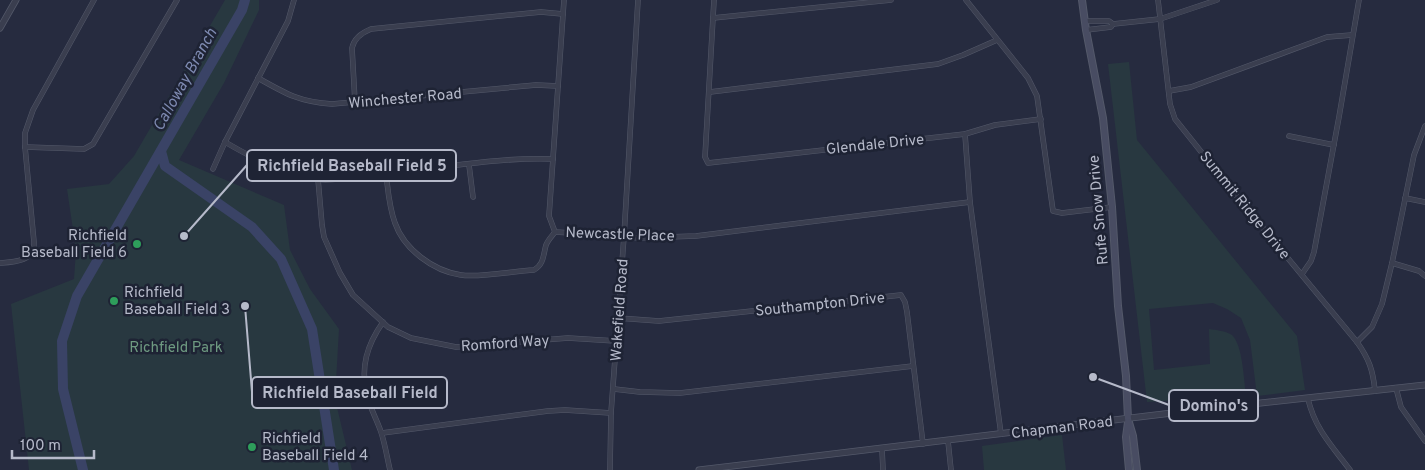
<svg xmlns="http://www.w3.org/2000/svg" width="1425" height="470" viewBox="0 0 1425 470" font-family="Overpass,sans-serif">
	<rect width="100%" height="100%" fill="#262b3f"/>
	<g fill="#283840">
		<path d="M225 0H259V10L224 83 179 160 284 205 290 250 310 289 339 329 335 399 352 470H29L11 304 74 279 76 250 67 189 109 184 134 156Z"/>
		<path d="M1129 62 1137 140 1297 336 1305 390 1257 396 1250 340 1241 318 1227 309 1213 303 1149 309 1154 370 1210 364 1209 329C1216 330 1226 331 1232 335 1243 345 1244 382 1246 396L1222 400 1195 399 1147 402 1108 64Z"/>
		<path d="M1062 435 1066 470H984L982 446Z"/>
	</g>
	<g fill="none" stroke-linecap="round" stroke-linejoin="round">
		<g stroke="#3a4366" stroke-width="10">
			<path d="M161 151 165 166 252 227 281 259 312 329 334 470"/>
			<path d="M83 470 63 389 62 341 77 296 242 10 245 0"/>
		</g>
		<defs>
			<g id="minor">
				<path d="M714 0 705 157 708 163 965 134 995 125 1041 119"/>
				<path d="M966 0 1028 78 1037 96 1053 211 1062 213 1112 207"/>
				<path d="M1158 0 1170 104 1175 119 1230 188 1357 342C1369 359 1373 370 1375 391"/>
				<path d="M713 18 891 0"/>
				<path d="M1085 21H1109L1113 24 1160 19 1217 0"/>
				<path d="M1086 30 1111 27 1113 24"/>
				<path d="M258 78C286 94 300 102 332 104L536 85 558 86"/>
				<path d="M1169 91 1191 87 1327 37 1352 35"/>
				<path d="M710 92 938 64 963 55 997 40"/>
				<path d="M355 102 352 48C354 38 361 33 371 29L541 12 563 14"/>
				<path d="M965 134 970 202 1001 434"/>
				<path d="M1289 136 1334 145"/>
				<path d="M225 142C254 159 282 173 315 179 334 182 357 176 376 175 435 169 494 157 553 159"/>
				<path d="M25 147 84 149 93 144 177 0"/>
				<path d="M469 165 473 197"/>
				<path d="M213 169 225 142 288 21 294 0"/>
				<path d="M386 174C388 190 389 207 395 223 404 249 433 271 461 275 479 278 514 271 534 270 544 264 543 256 546 245 548 240 552 236 555 232"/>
				<path d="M318 179 322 225 324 237 340 273 353 295 388 327 411 338 456 347 568 338 616 341"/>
				<path d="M1405 198 1425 202"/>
				<path d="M555 232 624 236 638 238 696 236 970 202"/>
				<path d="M555 232 549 216 564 0"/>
				<path d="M0 263C15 262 35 261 34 242L25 147V133L33 110 94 0"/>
				<path d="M1392 263 1419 271 1425 276"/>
				<path d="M1302 274 1311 261 1314 252 1339 117 1359 0"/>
				<path d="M618 318 659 321 901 295 905 302 907 312 923 444"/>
				<path d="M383 322C367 345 360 367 367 395 370 408 377 420 381 432 385 444 387 457 390 470"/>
				<path d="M1357 342 1372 327 1382 304 1392 263 1414 155 1425 126"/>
				<path d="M1396 388 1401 407 1425 441"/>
				<path d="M614 389 640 392 680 393 913 366"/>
				<path d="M1308 399C1315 429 1332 446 1350 470"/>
				<path d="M382 433 548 411 565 410 611 413"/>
				<path d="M948 441 951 470"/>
				<path d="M882 449 883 470"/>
				<path d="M610 470 611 413 624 236 638 0"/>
			</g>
			<g id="tertiary">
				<path d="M0 28 16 0"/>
				<path d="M699 470 1197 410 1425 385"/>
			</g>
			<g id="secondary">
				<path d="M1082 0 1086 30 1103 118 1112 207 1118 306 1126 376 1128 419 1133 436 1137 470"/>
				<path d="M1128 422 1126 437 1129 470"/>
			</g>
		</defs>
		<use href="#minor" stroke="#54596a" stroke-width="5.5"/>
		<use href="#tertiary" stroke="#54596a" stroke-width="7"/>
		<use href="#secondary" stroke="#54596a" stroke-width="8"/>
		<use href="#minor" stroke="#3a3e4f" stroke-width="4.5"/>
		<use href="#tertiary" stroke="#3a3e4f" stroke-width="5.5"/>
		<use href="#secondary" stroke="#484c62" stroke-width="6"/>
	</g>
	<g fill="#2e9e5b" stroke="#1e2334" stroke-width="2">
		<circle cx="137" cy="244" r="5"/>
		<circle cx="114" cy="301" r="5"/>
		<circle cx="252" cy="447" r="5"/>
	</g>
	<g text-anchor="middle" stroke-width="5" stroke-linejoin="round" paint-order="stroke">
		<g font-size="15" fill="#b6baca" stroke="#1e2334">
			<text transform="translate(405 98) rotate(-5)" y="5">Winchester Road</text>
			<text transform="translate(875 144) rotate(-6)" y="5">Glendale Drive</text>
			<text transform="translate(1245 205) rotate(51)" y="5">Summit Ridge Drive</text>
			<text transform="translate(1098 210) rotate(-95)" y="5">Rufe Snow Drive</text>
			<text transform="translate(620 234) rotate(2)" y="5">Newcastle Place</text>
			<text transform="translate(820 304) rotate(-6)" y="5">Southampton Drive</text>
			<text transform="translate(619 310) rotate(-86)" y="5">Wakefield Road</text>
			<text transform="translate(505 343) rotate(-4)" y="5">Romford Way</text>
			<text transform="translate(1062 427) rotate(-7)" y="5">Chapman Road</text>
		</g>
		<g font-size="15" fill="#b6baca" stroke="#1e2334" text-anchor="start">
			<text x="127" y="240" text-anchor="end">Richfield<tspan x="127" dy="17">Baseball Field 6</tspan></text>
			<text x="124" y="297">Richfield<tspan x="124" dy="17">Baseball Field 3</tspan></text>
			<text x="262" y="443">Richfield<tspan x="262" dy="17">Baseball Field 4</tspan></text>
		</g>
		<g font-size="15" fill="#6e9a81" stroke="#1e2334">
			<text x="176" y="352">Richfield Park</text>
		</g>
		<g font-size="16" font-style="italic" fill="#7e8ab1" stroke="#1e2334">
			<text transform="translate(184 79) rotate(-61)" y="6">Calloway Branch</text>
		</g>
	</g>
	<path fill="none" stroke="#b6baca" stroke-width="2" d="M184 236L247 165M245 306L252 392M1093 377L1169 405"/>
	<g fill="#b6baca" stroke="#1e2334" stroke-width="2">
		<circle cx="184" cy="236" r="5"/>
		<circle cx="245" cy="306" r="5"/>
		<circle cx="1093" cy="377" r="5"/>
	</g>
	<g fill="#1e2334" stroke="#b6baca" stroke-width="2">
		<rect x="247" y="150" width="209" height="31" rx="5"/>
		<rect x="252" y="377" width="195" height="31" rx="5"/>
		<rect x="1169" y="390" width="89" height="31" rx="5"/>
	</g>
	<g font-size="16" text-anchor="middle" font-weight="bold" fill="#b6baca">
		<text x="352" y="171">Richfield Baseball Field 5</text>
		<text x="350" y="398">Richfield Baseball Field</text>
		<text x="1214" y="411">Domino's</text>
	</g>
	<path d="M12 450v8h82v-8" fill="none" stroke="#b6baca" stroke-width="2.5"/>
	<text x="20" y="450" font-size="15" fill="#b6baca" stroke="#1e2334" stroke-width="4" paint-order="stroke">100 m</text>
</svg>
